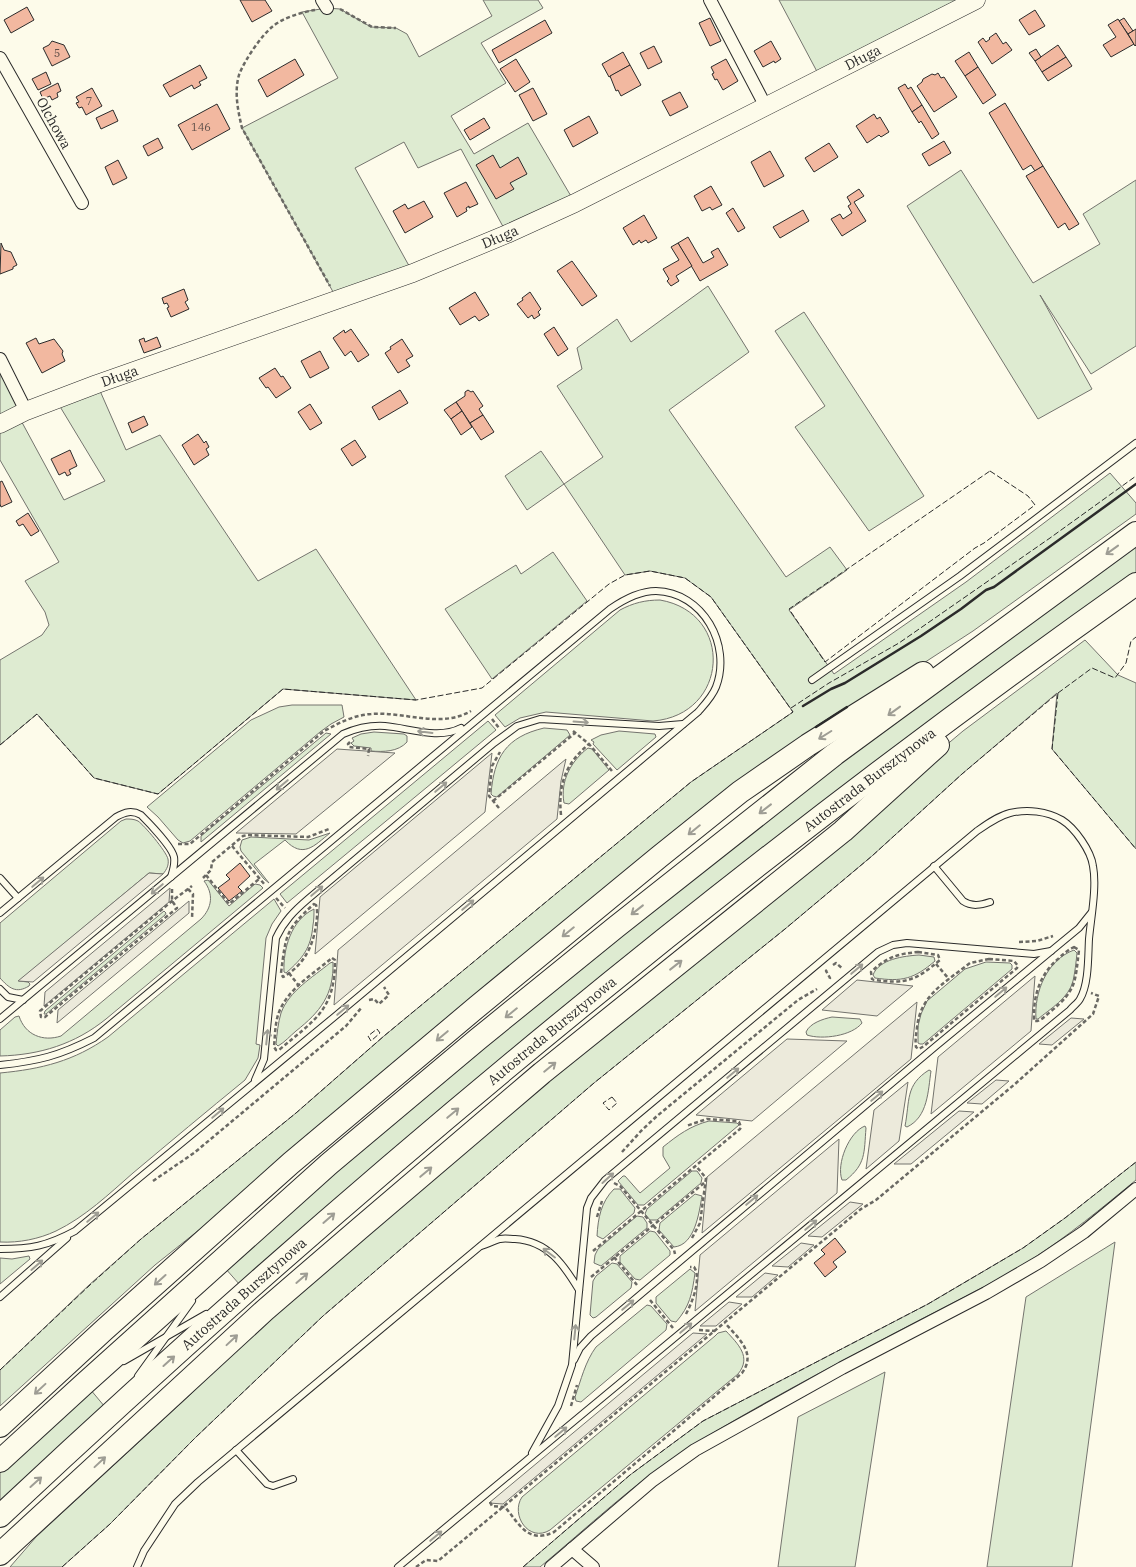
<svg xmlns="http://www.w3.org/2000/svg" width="1136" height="1567" viewBox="0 0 1136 1567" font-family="'IBM Plex Serif',serif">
	<rect width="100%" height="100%" fill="#fdfbea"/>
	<g fill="#deebd1" stroke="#74746e">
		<path d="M483 0H538L543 8 481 43 506 83 451 116 474 154 528 123 575 203 507 234 461 149 418 168 404 142 355 168 413 273 337 299 242 128 338 78 302 12 327 8 340 9 371 27 396 28 407 34 419 57 492 16Z"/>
		<path d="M779 0H959L822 81Z"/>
		<path d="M961 170 1033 283 1100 244 1083 214 1136 180V346L1091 374 1040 295 1092 389 1038 419 907 206Z"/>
		<path d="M708 286 749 352 669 410 786 577 830 547 847 570 789 610 834 674 966 582 1110 473 1136 503V514L973 631 853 709 155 1265 0 1406V1370L89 1285 141 1239 296 1113 384 1036 691 782 793 712 711 597 685 578 650 571 625 575 564 484 527 510 505 476 541 451 564 484 603 457 557 386 582 369 577 348 617 319 631 342Z"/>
		<path d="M804 312 924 496 869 531 795 427 825 406 775 331Z"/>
		<path d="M0 359 26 411 18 415 64 500 105 481 56 400 97 384 126 450 160 435 258 581 316 549 416 700 283 689 158 794 94 778 37 714 0 745V660L42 635 49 625 45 612 25 581 59 562 0 460Z"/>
		<path d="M1136 544V573L1045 638 240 1285 225 1268 309 1195 509 1025 850 754Z"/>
		<path d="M553 552 587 601 492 679 445 609 516 565 521 574Z"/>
		<path d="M660 600C735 613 729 715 653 721L546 712 520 718 505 727 495 715 620 610C633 603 645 600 660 600Z"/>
		<path d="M1085 640 1118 675 1136 683V849L1052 749 1057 693 962 774 872 856 785 929 594 1083 323 1316 195 1438 110 1524 62 1567H10L36 1537 191 1394 275 1311 963 731Z"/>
		<path d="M292 705H342L344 717 331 724 320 732 190 841 183 843 178 840 158 817 147 807 251 720 279 707Z"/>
		<path d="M488 721 496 730 287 903 280 894Z"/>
		<path d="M544 728 567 730 570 735 497 797 493 796 491 794C494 757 506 737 544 728Z"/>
		<path d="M619 731 655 734 656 737 617 770 593 744 594 742 591 740 601 735Z"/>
		<path d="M374 732 404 734 407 736V742C398 752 383 752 371 751V748L354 746 351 743 354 741 352 738 361 734Z"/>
		<path d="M326 733 331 734 201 842V836Z"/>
		<path d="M588 748 592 749 609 770 569 804 564 803C560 781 571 761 588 748Z"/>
		<path d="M126 819C130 819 134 819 138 821 144 825 166 851 168 859 169 865 167 869 163 874L149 873 19 981 28 982 30 984 29 986C16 994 9 988 0 978V923L121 821Z"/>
		<path d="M330 833C314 846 303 859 285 840L254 864 269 883 264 879 241 851 240 847 242 840 251 837 309 840Z"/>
		<path d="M208 880 229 906 255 884 260 885 263 888 106 1019C75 1044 40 1055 0 1056V1030L15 1017 19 1016C25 1035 43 1042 61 1036L201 919C212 908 214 894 204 881Z"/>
		<path d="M274 899 281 911 272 924 266 938 256 1044 260 1045 258 1058 245 1080C207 1111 170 1142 133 1173 109 1194 85 1217 56 1231 39 1239 19 1243 0 1242V1073C42 1069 74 1061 108 1037Z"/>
		<path d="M314 909C314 914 314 920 313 925 311 948 303 958 286 973L284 972C283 949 291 920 314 909Z"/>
		<path d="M164 911 166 913 165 915 46 1014H44L45 1011Z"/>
		<path d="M1074 950 1077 953C1076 963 1075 972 1073 981 1069 998 1050 1009 1038 1019H1036C1034 992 1047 960 1074 950Z"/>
		<path d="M919 955 934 957 935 961C914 979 902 982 875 978L873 975C879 959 904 956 919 955Z"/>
		<path d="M333 962C334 995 320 1012 296 1031 290 1036 285 1042 278 1046L276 1044C277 1034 278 1023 281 1013 289 991 313 977 330 963Z"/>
		<path d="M986 962 1010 963 1012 965V969L923 1044H920L918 1043V1026L921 1014 927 1001 965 969Z"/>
		<path d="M832 1017 860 1019 862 1023C852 1036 822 1040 807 1035L806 1032C810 1023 823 1019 832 1017Z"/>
		<path d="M929 1070 931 1071C928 1091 928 1117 907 1127L905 1126C910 1101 905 1085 929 1070Z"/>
		<path d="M709 1121 737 1123 739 1125 644 1205H638L618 1181 623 1176H625L640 1193 670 1168 663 1156V1147C678 1135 690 1126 709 1121Z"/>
		<path d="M865 1126 866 1128C864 1153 866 1164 846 1180H842C836 1164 849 1132 865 1126Z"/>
		<path d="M1136 1162V1180C1102 1208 1068 1236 1031 1260 987 1287 940 1309 895 1333 825 1370 754 1407 687 1449 634 1483 588 1527 540 1567H523L630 1475 703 1421 928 1304 1023 1248 1065 1218Z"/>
		<path d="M692 1171H697L702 1178 701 1183 657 1220H650L645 1214 647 1209Z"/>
		<path d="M614 1189H620L635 1208 634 1213 603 1239 597 1236C598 1218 601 1202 614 1189Z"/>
		<path d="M695 1194 702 1196C699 1213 695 1245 674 1247L659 1230 660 1223Z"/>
		<path d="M637 1216 643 1217 647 1223V1228L601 1266 594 1263 595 1255 598 1249Z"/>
		<path d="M650 1231 655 1232 670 1251V1255L640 1280 635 1279 620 1262V1256Z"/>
		<path d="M1115 1242 1072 1567H987L1026 1297Z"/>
		<path d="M29 1256 30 1259 0 1284V1258L12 1259Z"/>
		<path d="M612 1263 617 1264 632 1282 631 1288 596 1317 593 1318 590 1315 593 1281 596 1276Z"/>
		<path d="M690 1269 695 1273C692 1294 690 1306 676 1322L671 1321 656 1303V1297Z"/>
		<path d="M647 1305 651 1306 667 1324 666 1330 581 1402 576 1401 575 1397C581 1380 585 1362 596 1347Z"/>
		<path d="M726 1331C738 1344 752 1357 738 1374L550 1530C529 1543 510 1515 522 1497L715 1336 718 1333Z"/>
		<path d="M885 1372 855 1567H778L798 1417Z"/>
		<path d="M90 1389 105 1407 0 1504V1472Z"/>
	</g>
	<g fill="#eceadb" stroke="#74746e">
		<path d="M337 749 395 753 296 834 236 833Z"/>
		<path d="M492 753 485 812 315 954 320 897Z"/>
		<path d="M566 759 561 781 557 819 334 1005 338 950Z"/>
		<path d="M149 873 163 874 33 982 18 981Z"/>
		<path d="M170 888 169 902 44 1006 45 992Z"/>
		<path d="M189 901V913L57 1023 58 1010Z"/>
		<path d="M1035 976 1031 1031 931 1114 938 1057Z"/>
		<path d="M857 980 913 986 877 1016 822 1010Z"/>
		<path d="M917 1002 911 1059 702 1233 707 1177Z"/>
		<path d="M1071 1018 1084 1019 1052 1045 1039 1044Z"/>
		<path d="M787 1039 847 1041 752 1121 696 1115Z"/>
		<path d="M996 1080 1009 1081 982 1104 967 1103Z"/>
		<path d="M908 1082 899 1141 866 1169 874 1110Z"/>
		<path d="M959 1111 974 1112 911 1164H894Z"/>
		<path d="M839 1139 837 1193 695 1311 700 1255Z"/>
		<path d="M850 1202 863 1204 822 1237 808 1236Z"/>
		<path d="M801 1243 814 1245 788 1267 772 1266Z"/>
		<path d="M765 1273 778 1275 752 1297H736Z"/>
		<path d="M729 1302 742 1304 716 1326H700Z"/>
		<path d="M693 1333 707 1334 503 1504 489 1503Z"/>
	</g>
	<g fill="#f2b8a0" stroke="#2b2b2b">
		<path d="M240 0H265L272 11 252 22Z"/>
		<path d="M27 7 34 20 11 33 4 20Z"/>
		<path d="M1035 10 1045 26 1029 35 1019 20Z"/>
		<path d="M710 18 721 41 710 46 699 23Z"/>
		<path d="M1124 18 1133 31 1128 34 1119 21Z"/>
		<path d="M1118 19 1134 44 1111 57 1103 45 1116 37 1108 25Z"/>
		<path d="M545 20 552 33 499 63 492 50Z"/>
		<path d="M1136 29V45L1135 46 1128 34Z"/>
		<path d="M996 33 1003 44 1006 42 1012 50 992 64 978 42 983 38 986 42 990 39 989 38Z"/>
		<path d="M52 41 64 45 70 57 52 66 43 48 49 45Z"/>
		<path d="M771 41 781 59 775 63 774 61 763 67 754 51Z"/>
		<path d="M1058 45 1066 57 1042 72 1035 61Z"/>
		<path d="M654 46 662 62 648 69 640 53Z"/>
		<path d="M1036 49 1041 57 1035 61 1029 53Z"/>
		<path d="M623 52 630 65 609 77 602 64Z"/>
		<path d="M969 52 978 67 965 76 955 61Z"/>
		<path d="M1066 57 1072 66 1048 81 1042 72Z"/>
		<path d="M295 59 304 75 267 97 258 80Z"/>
		<path d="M516 59 530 82 515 92 500 69Z"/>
		<path d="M726 59 738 81 723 90 717 79 715 80 712 74 714 73 711 67Z"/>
		<path d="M200 65 207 78 199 82 201 85 194 89 192 85 170 97 163 85Z"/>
		<path d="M630 65 641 85 621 96 618 90 616 91 610 76Z"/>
		<path d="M978 67 996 95 983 104 965 76Z"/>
		<path d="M46 72 51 84 38 90 32 79Z"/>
		<path d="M938 73 941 78 944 77 957 97 934 112 917 86 922 82 923 79 932 74 935 75Z"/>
		<path d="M58 83 61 91 57 93 58 97 52 100 50 96 43 99 40 92Z"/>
		<path d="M905 84 908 89 911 87 922 105 912 112 898 88Z"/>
		<path d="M92 88 102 106 86 115 82 107 79 108 76 103 79 102 76 97Z"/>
		<path d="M533 88 547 114 533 121 519 95Z"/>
		<path d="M680 92 688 107 670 116 662 101Z"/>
		<path d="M1005 103 1043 166 1035 171 1031 165 1023 170 989 113Z"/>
		<path d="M217 104 230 129 192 150 178 125Z"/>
		<path d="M922 105 939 134 932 139 921 121 919 123 912 112Z"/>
		<path d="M113 110 118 121 101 129 96 118Z"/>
		<path d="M874 114 877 119 880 117 889 132 881 137 879 135 867 143 856 126Z"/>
		<path d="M589 116 598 133 573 147 564 130Z"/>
		<path d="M484 118 490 128 470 140 464 130Z"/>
		<path d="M158 138 163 148 148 156 143 146Z"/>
		<path d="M944 141 951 153 929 166 922 154Z"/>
		<path d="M829 143 838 157 814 172 805 158Z"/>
		<path d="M770 151 784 176 764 187 751 162Z"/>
		<path d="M493 155 500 168 518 157 527 174 510 183 514 189 496 199 476 165Z"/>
		<path d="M118 160 127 178 113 185 105 167Z"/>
		<path d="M1043 166 1079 224 1069 230 1065 223 1058 228 1026 176Z"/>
		<path d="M466 182 478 204 469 208V206L466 208 467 211 457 217 444 193Z"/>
		<path d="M711 186 722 205 712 210 710 207 702 211 694 196Z"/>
		<path d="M859 189 864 196 854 202 866 221 842 236 831 219 840 214 843 219 852 213 848 206 851 204 847 197Z"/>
		<path d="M424 201 433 217 405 233 393 211 405 204 408 209Z"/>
		<path d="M733 208 745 228 738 232 726 213Z"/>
		<path d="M803 210 809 221 780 238 773 227Z"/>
		<path d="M644 215 657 238 648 243 646 240 641 243 639 240 638 242 633 245 623 228Z"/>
		<path d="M688 237 703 263 714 257 711 252 718 248 728 265 700 281 678 243Z"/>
		<path d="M1 243 4 250 11 252 17 265 13 267V269L0 274Z"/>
		<path d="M678 243 692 266 676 276 679 281 671 286 667 281 669 279 663 269 679 260 671 247Z"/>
		<path d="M572 261 597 296 582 306 557 271Z"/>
		<path d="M184 289 188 300 185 302 189 309 171 317 167 308 169 307 167 303 164 304 162 298Z"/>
		<path d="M475 292 489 315 479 321 475 316 460 325 449 308Z"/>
		<path d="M530 292 541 309 538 312 540 315 534 319 532 315 528 318 517 304 523 300 522 298Z"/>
		<path d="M554 327 568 349 558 356 544 334Z"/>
		<path d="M351 329 369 355 358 362 351 351 345 356 333 338 344 330 345 333Z"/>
		<path d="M157 337 161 347 144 353 139 340 144 338 145 342Z"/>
		<path d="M36 338 39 344 54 339 63 351 62 354 65 361 42 373 26 343Z"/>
		<path d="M402 339 413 356 406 360 410 366 398 373 385 353 391 349 390 347Z"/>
		<path d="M320 351 329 368 310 378 301 361Z"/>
		<path d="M275 368 281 377 283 376 291 388 276 398 268 387 266 388 259 378Z"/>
		<path d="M400 390 408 403 379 420 372 407Z"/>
		<path d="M468 390 471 392 473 391 483 406 479 409 483 415 470 423 456 402 465 396V392Z"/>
		<path d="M456 402 462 411 451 419 444 410Z"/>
		<path d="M310 404 322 423 310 430 298 412Z"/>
		<path d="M462 411 472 427 461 435 451 419Z"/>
		<path d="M483 415 494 432 481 440 470 423Z"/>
		<path d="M144 416 148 425 132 433 128 423Z"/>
		<path d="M198 434 204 443 206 441 209 447 206 449 209 455 194 465 182 445Z"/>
		<path d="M355 440 366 457 352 466 341 449Z"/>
		<path d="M70 450 77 466 69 470 71 474 67 476 65 472 59 475 51 459Z"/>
		<path d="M2 481 12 502 1 507 0 504V482Z"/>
		<path d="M28 513 39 531 31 536 23 524 19 526 16 521Z"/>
		<path d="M240 863 250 876 238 887 242 891 229 901 218 888 230 879 226 875Z"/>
		<path d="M835 1238 846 1252 833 1262 837 1267 825 1277 814 1263 825 1254 821 1250Z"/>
	</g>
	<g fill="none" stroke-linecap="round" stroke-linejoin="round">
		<defs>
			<g id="lane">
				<path d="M812 680 960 576 1136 443"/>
				<path d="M934 866 963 901C972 907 981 905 990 902"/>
				<path d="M0 878 18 898"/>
				<path d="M0 913 116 817C125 812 132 810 141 815 149 823 172 847 174 857 175 863 173 871 171 877"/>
				<path d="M0 989 8 997 23 1000"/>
				<path d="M0 1019 343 734C357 728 370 725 385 726 409 728 438 740 461 728"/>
				<path d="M0 1065C38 1061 59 1056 94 1038L610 609C623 600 639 591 656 591 703 592 732 645 716 687 712 697 705 704 698 712L333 1018 75 1231C47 1246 31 1249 0 1249"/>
				<path d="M255 1080 264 1059 276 938C284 921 294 911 308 899L494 743 517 726 540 719 659 726 683 724"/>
				<path d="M481 1246C487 1244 494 1241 500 1239 505 1238 510 1239 515 1239 548 1241 564 1265 579 1290"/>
				<path d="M0 1297 67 1238"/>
				<path d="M574 1360 580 1348 591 1336 936 1046 1079 928 1091 913"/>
				<path d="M124 1361 206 1314"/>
				<path d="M138 1376 192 1301"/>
				<path d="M236 1450 267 1484 273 1486 293 1479"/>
				<path d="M532 1453 558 1406 572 1365 587 1208 591 1198 605 1180 878 952 893 945 907 943 1034 954 1051 951"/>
				<path d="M137 1567 144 1551 175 1504 198 1482 977 831C987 824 998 816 1010 813 1027 809 1047 811 1062 820 1075 828 1091 851 1093 866 1097 887 1091 917 1089 939 1088 956 1089 984 1080 999 1078 1003 1073 1006 1070 1010L398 1567"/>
			</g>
			<g id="street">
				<path d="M322 0 327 8"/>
				<path d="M710 0 766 107"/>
				<path d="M0 58 82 203"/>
				<path d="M0 359 26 411"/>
				<path d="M572 1549 593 1567"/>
				<path d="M551 1567 653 1480 695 1450 842 1368 986 1293 1041 1261 1084 1232 1136 1189"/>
			</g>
			<g id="secondary">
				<path id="s1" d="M0 424 26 411 97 384 413 273 507 234 575 203 976 0"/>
			</g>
			<g id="highway">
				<path d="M0 1426 104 1330 291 1163 478 1006 659 857 740 792 808 745 923 673"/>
				<path d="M0 1461 84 1384 329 1164 478 1039 616 927 835 754 1136 533"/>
				<path id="s2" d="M0 1516C357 1181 736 867 1136 584"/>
				<path d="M0 1554 265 1310 359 1229 542 1073 843 831 938 745"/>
			</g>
		</defs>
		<use href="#lane" stroke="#2b2b2b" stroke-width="8"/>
		<use href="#street" stroke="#2b2b2b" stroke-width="14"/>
		<use href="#secondary" stroke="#2b2b2b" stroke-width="19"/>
		<use href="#highway" stroke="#2b2b2b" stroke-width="24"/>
		<g stroke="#6a6964" stroke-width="2.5" stroke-dasharray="4 2.5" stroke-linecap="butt">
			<path d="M340 9 372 27 396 28"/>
			<path d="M315 10C302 12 282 18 272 27 261 36 244 61 239 75 234 92 238 111 242 128L330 286"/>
			<path d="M492 719 499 728"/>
			<path d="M573 731 589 744 612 771"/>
			<path d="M350 742 348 744 349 747 369 749 368 756"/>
			<path d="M493 801 575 733"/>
			<path d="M499 808 489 796 492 766 500 752"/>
			<path d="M561 815C558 785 565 764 589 744"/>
			<path d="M178 844H190L324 731C339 723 354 715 371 714 404 711 440 729 471 711"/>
			<path d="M232 846 265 885"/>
			<path d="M206 875 229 904 259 879"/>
			<path d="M203 878 211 870 212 862 243 836 247 835 308 837 329 829"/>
			<path d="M172 889V901L177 908 45 1017H41L40 1011 172 901 192 886"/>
			<path d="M188 889 193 894 192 919"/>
			<path d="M276 898 285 908"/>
			<path d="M314 904 316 905C318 911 317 918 316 925 313 947 303 966 283 977L281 973C286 935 285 930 314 904Z"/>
			<path d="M1019 942 1037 941 1053 936"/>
			<path d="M1074 947 1079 950C1075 982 1077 990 1050 1012 1045 1016 1040 1022 1034 1021 1033 997 1039 975 1058 959 1063 954 1068 950 1074 947Z"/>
			<path d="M918 952 938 955 940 960C915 981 906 984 874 980L872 979 871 972C887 957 897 954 918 952Z"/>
			<path d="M332 958 335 960C335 1011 314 1020 279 1050H276L274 1047C275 1036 275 1025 278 1015 286 990 313 974 332 958Z"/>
			<path d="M989 959 1014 961 1018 966 1017 968 924 1046 919 1049 916 1047C915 1041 916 1035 917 1028 920 996 943 984 966 966L970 963Z"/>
			<path d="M936 964 949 979"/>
			<path d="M833 965 836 963 843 969"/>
			<path d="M827 970 826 971 830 978 829 981"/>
			<path d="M289 973 299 986"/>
			<path d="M369 1000 374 999 379 1004 389 995 384 987"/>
			<path d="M622 1152 641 1131 657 1116 798 1000 817 989"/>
			<path d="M153 1181 194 1153 346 1026 362 1007"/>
			<path d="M614 1183 620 1186 674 1250 675 1254"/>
			<path d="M597 1217 602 1201"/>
			<path d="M692 1238 700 1223 706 1178 696 1166"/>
			<path d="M593 1251 740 1129 741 1127 739 1122 737 1121 707 1119 686 1126"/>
			<path d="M614 1257 637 1285"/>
			<path d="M591 1277 704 1183"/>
			<path d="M650 1300 673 1328"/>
			<path d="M686 1314C692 1303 702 1278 694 1267H690"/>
			<path d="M699 1330 715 1331"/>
			<path d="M571 1406 577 1385"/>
			<path d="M490 1502 492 1506 505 1507C520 1525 528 1544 554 1532L742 1373C757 1353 738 1338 725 1323"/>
			<path d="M416 1567 426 1560 438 1561 861 1209 876 1200 1015 1084 1093 1014 1099 996 1091 993"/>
		</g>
		<use href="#lane" stroke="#fdfbea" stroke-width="6"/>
		<use href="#street" stroke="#fdfbea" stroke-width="12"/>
		<use href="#secondary" stroke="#fdfbea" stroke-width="18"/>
		<use href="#highway" stroke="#fdfbea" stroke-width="22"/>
		<g stroke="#2b2b2b" stroke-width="1" stroke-dasharray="6 2.5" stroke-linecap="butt">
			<path d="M990 471 1028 496 1035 505 984 543 975 548 825 662 789 609Z"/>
			<path d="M1058 693 1092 668 1115 678 1126 663 1131 641 1136 637"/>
			<path d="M791 708 829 683 899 643 1050 538 1136 476"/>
			<path d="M0 745 37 714 94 778 158 794 283 689 416 700 482 688 609 584 625 575 650 571 685 578 711 597 793 712 691 782 384 1036 296 1113 141 1239 90 1285 0 1370"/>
			<path d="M377 1029 380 1033 371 1041 368 1036Z"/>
			<path d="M612 1097 617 1103 609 1110 603 1103Z"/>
			<path d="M62 1567 110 1524 195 1438 323 1316 594 1083 785 929 872 856 962 774 1058 693 1052 749 1136 849"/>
			<path d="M523 1567 630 1475 703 1421 928 1304 1023 1248 1065 1218 1136 1162"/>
		</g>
		<g stroke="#2b2b2b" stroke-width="2.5">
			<path d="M803 706 831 689 845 683 921 636 961 609 986 590 994 587 1136 484"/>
			<path d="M816 727 847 707"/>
		</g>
	</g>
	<defs><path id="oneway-shaft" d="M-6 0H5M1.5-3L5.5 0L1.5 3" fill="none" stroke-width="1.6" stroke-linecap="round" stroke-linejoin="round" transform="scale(1.25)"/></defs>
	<g stroke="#9e9d94">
		<use href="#oneway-shaft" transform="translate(1112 550) rotate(144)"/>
		<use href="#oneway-shaft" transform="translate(894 711) rotate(144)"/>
		<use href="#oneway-shaft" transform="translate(581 722) rotate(4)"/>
		<use href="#oneway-shaft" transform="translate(425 732) rotate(-173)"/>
		<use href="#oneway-shaft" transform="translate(825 735) rotate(148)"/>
		<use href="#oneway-shaft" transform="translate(282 785) rotate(140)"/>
		<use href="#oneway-shaft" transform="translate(441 787) rotate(-40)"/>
		<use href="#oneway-shaft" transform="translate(765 809) rotate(142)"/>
		<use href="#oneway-shaft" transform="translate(694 830) rotate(141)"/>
		<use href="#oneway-shaft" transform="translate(38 882) rotate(-40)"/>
		<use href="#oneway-shaft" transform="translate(157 889) rotate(140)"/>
		<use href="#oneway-shaft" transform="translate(317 891) rotate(-40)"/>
		<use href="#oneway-shaft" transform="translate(468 905) rotate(-40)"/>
		<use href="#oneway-shaft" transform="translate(637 910) rotate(142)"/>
		<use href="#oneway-shaft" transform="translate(568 932) rotate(141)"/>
		<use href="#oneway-shaft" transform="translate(676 965) rotate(-38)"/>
		<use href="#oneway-shaft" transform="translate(857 969) rotate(-40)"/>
		<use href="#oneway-shaft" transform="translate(1001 992) rotate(-40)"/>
		<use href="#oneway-shaft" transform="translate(343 1010) rotate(-40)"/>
		<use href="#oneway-shaft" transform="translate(511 1013) rotate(141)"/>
		<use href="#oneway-shaft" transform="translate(442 1036) rotate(140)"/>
		<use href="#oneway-shaft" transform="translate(267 1037) rotate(-84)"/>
		<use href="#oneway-shaft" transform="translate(550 1067) rotate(-39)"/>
		<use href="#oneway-shaft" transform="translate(733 1073) rotate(-40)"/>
		<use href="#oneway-shaft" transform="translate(877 1096) rotate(-40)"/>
		<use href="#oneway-shaft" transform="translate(218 1113) rotate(-40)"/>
		<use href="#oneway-shaft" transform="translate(453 1113) rotate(-40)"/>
		<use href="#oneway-shaft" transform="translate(426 1172) rotate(-40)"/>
		<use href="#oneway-shaft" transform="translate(608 1178) rotate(-42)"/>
		<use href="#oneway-shaft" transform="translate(752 1200) rotate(-40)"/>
		<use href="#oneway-shaft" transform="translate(93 1217) rotate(-40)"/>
		<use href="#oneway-shaft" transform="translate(329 1218) rotate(-41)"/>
		<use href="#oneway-shaft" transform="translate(811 1225) rotate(-40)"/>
		<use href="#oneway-shaft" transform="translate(549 1253) rotate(-143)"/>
		<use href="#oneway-shaft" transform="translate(37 1265) rotate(-41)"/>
		<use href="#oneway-shaft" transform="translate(302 1278) rotate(-41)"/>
		<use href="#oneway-shaft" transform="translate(160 1280) rotate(138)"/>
		<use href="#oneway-shaft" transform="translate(628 1305) rotate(-40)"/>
		<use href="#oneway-shaft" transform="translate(686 1328) rotate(-40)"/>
		<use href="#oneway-shaft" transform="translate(575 1332) rotate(-84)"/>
		<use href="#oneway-shaft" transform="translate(232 1340) rotate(-43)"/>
		<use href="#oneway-shaft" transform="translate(169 1361) rotate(-42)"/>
		<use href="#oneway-shaft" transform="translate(40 1389) rotate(137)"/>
		<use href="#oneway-shaft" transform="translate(561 1432) rotate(-40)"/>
		<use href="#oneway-shaft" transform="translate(100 1462) rotate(-43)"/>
		<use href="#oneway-shaft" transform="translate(36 1482) rotate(-42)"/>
		<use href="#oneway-shaft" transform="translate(436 1536) rotate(-40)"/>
	</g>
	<g text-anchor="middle" stroke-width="4" stroke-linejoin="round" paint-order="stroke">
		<g font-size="11" fill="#5d4e48">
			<text x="57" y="57">5</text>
			<text x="89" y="105">7</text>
			<text x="201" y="131">146</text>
		</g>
		<g font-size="14" fill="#2b2b2b" stroke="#fdfbea">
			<text dy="5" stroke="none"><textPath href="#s1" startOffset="939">Długa</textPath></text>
			<text transform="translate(54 123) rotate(61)" y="5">Olchowa</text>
			<text dy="5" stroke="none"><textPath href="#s1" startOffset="534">Długa</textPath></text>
			<text dy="5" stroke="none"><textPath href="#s1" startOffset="129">Długa</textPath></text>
			<text dy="5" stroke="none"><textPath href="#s2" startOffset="1140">Autostrada Bursztynowa</textPath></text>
			<text dy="5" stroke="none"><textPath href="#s2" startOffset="735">Autostrada Bursztynowa</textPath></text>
			<text dy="5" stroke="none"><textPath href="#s2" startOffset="330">Autostrada Bursztynowa</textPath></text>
		</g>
	</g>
</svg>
